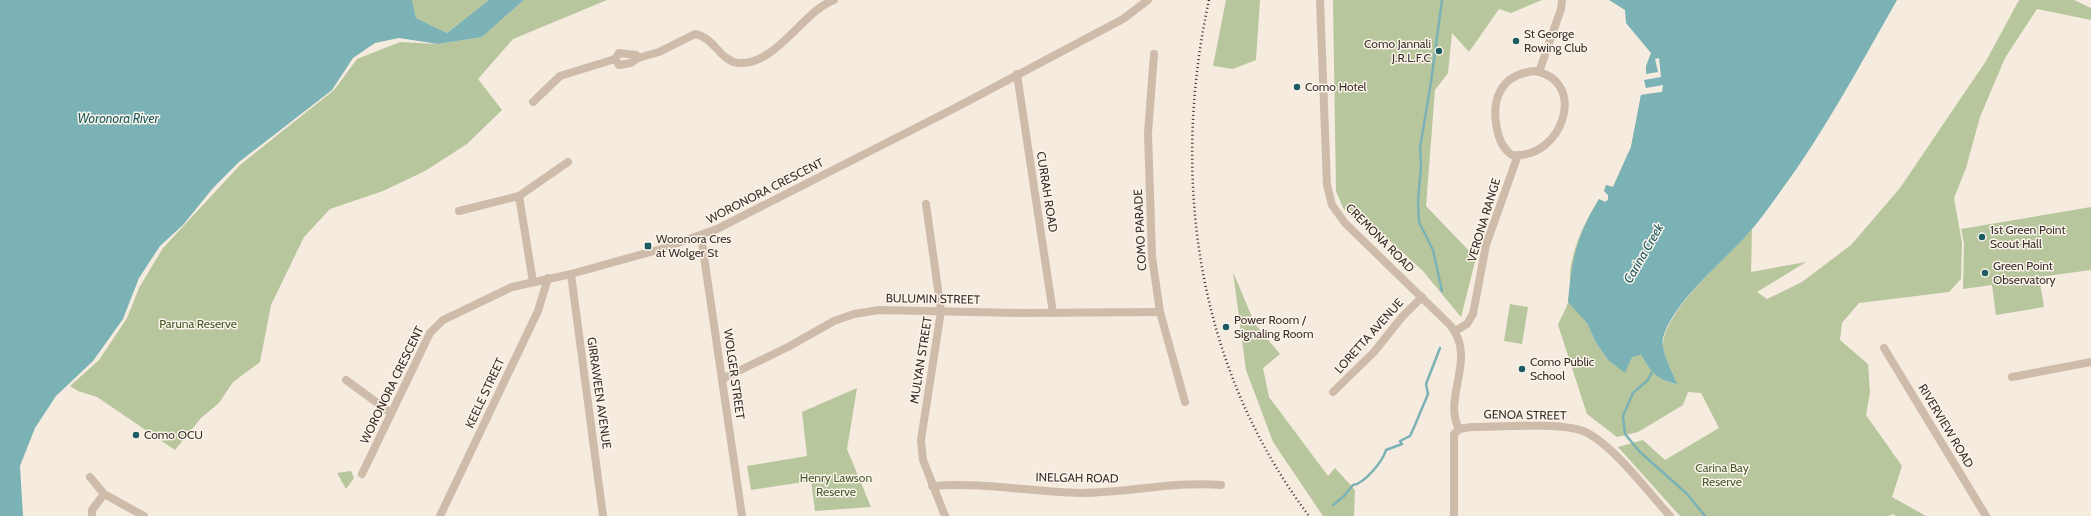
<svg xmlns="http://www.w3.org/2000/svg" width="2091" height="516" viewBox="0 0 2091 516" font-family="Cabin,sans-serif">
	<rect width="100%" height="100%" fill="#f5ebdf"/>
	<g fill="#b8c69d">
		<path d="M412 0H489L447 33 416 18Z"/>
		<path d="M524 0H607L513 39 478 79 502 110 467 144 425 171 383 191 330 209 304 237 271 305 260 362 233 382 219 403 201 418 175 450 97 397 78 391 70 386 99 360 127 318 139 288 163 248 240 165 334 90 357 59 400 42 438 44 482 37Z"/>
		<path d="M1226 0H1260L1256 60 1233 69 1213 66Z"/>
		<path d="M1333 0H1542L1511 13 1499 9 1469 52 1452 33 1448 73 1435 90 1426 206 1476 258 1461 317 1422 270 1369 222 1353 218 1343 208 1336 191Z"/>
		<path d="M2019 0H2074L2091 8V20L2037 9 2005 58 1980 117 1966 168 1954 198 1962 243 1961 279 1949 292 1859 303 1842 323 1840 340 1868 364 1870 392 1866 415 1902 466 1892 497 1926 516H1895L1894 514 1888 516H1680L1618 447 1643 440 1665 460 1719 428 1701 393 1688 392 1683 405 1638 432 1617 437 1587 414 1558 325C1561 317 1566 310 1568 302 1571 290 1569 277 1571 265 1576 240 1586 220 1599 199L1605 202 1608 200V195L1604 191 1606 185 1613 187 1631 147 1641 95 1660 92 1587 323 1596 343 1608 360 1641 355C1652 371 1656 380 1676 384 1674 371 1662 357 1663 344 1664 311 1730 254 1752 229L1751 272 1806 262 1757 292 1767 299 1802 282 1851 245 1900 188 1986 61Z"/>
		<path d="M2091 207V270L2039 277 2044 307 1996 315 1992 285 1963 289 1964 243 1961 229Z"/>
		<path d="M1233 272 1255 324 1280 354 1263 368 1269 397 1328 476 1335 468 1355 490 1354 516H1323L1273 442 1246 370Z"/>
		<path d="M1510 304 1528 307 1522 344 1504 341Z"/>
		<path d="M857 388 847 449 871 507 815 511 811 481 751 490 747 466 807 456 802 412Z"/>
		<path d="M351 471 354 478 346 489 337 473Z"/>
	</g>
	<g fill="#7bb2b5">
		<path d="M0 0H412L416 18 447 33 489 0H524L482 37 438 44 399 38 375 43 353 58 332 90 239 162 213 188 183 225 160 246 139 278 123 319 93 361 56 396 35 428 20 466 23 516H0Z"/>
		<path d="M1609 0H1897C1860 65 1825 131 1780 192 1769 207 1758 223 1745 237 1721 263 1672 304 1663 338 1660 351 1673 372 1677 384 1656 380 1652 372 1641 355L1632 357 1625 373 1608 360 1596 343 1587 323 1568 302C1572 259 1576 237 1599 199L1605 202 1608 200V195L1604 191 1606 185 1613 187 1631 147 1641 95 1662 92 1663 85 1646 88 1644 80 1661 77 1659 58 1655 59 1658 72 1646 74V66L1651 53 1626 23 1625 10Z"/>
	</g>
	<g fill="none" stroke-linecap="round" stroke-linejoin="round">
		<g stroke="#7bb2b5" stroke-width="2.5">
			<path d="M1442 291 1433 250 1419 222 1418 201 1421 166 1420 148 1431 82 1442 0"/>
			<path d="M1653 370 1648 380 1633 393 1623 416 1625 434 1640 452 1687 494 1705 516"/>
			<path d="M1333 505 1344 496 1353 485C1364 484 1383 461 1386 450L1402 444 1400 441 1410 436 1415 425 1428 394 1426 384 1440 348"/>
		</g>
		<g stroke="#cfbba9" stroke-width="8">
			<path d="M1320 0 1327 185 1332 205 1345 223 1450 325C1478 358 1442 397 1459 429L1454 434V516"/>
			<path d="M1154 54 1148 133 1152 257 1160 312 1185 402"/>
			<path d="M615 59 619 65 631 63 638 58 659 52 695 34C714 37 720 61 738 63 776 66 803 11 834 0"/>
			<path d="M1534 71C1589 80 1563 160 1512 155 1503 149 1499 140 1497 129 1491 100 1500 75 1534 71Z"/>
			<path d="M1539 72 1561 9 1562 0"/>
			<path d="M1017 74 1053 313"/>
			<path d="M533 102 560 76 615 59 619 53 636 55 638 58"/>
			<path d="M519 196 533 282"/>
			<path d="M926 204 941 311 921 440 923 460 945 516"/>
			<path d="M459 211 519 196 568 162"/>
			<path d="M701 236 742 516"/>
			<path d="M571 274 603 516"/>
			<path d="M1455 331 1467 324 1473 314 1486 245 1518 155"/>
			<path d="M1884 348 1986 516"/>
			<path d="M2012 377 2091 362"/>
			<path d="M722 379 788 347 834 321 854 314 879 310 1022 313 1160 312"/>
			<path d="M346 380 391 413"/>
			<path d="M1333 392 1374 352 1402 317 1422 297"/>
			<path d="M1459 429 1471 427C1500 427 1558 422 1583 431 1611 442 1649 493 1670 516"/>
			<path d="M362 474 430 333 443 320 512 287 571 274 661 249 717 229 955 108 1123 19 1148 0"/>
			<path d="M90 477 104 494 144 516"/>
			<path d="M932 486C983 482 1031 492 1081 493 1128 493 1174 481 1221 485"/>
			<path d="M92 516V510L104 494"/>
			<path d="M440 516 538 311 548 278"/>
		</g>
		<path stroke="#3b2f2a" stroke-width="2.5" stroke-dasharray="1 3" stroke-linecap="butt" d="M1209 0C1170 180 1197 367 1309 516"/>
	</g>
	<g fill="#1b5b61" stroke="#fcf5ec" stroke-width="1.5">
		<circle cx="1516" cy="41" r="4"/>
		<circle cx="1439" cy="51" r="4"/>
		<circle cx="1297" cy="87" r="4"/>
		<circle cx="1982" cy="237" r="4"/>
		<rect x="644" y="242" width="8" height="8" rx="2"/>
		<circle cx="1985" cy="273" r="4"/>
		<circle cx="1226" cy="327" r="4"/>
		<circle cx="1522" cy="369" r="4"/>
		<circle cx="136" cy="435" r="4"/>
	</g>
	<g text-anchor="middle" stroke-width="3" stroke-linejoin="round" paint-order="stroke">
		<g font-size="12" fill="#3b2f2a" stroke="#fcf5ec" text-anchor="start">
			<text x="1524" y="38">St George<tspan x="1524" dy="14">Rowing Club</tspan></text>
			<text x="1431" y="48" text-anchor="end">Como Jannali<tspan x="1431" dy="14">J.R.L.F.C</tspan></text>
			<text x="1305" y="91">Como Hotel</text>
			<text x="1990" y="234">1st Green Point<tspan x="1990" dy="14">Scout Hall</tspan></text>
			<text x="656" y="243">Woronora Cres<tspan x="656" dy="14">at Wolger St</tspan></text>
			<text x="1993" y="270">Green Point<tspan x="1993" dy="14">Observatory</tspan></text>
			<text x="1234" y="324">Power Room /<tspan x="1234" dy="14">Signaling Room</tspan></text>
			<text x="1530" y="366">Como Public<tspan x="1530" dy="14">School</tspan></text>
			<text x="144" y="439">Como OCU</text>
		</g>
		<g font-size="12" fill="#3b2f2a" stroke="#fcf5ec">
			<text transform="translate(765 191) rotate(-27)" y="4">WORONORA CRESCENT</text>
			<text transform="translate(1047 192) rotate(81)" y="4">CURRAH ROAD</text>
			<text transform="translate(1484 220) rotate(-73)" y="4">VERONA RANGE</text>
			<text transform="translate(1140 230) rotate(-93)" y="4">COMO PARADE</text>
			<text transform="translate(1380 238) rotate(45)" y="4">CREMONA ROAD</text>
			<text transform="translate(933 299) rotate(1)" y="4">BULUMIN STREET</text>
			<text transform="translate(1369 336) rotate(-48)" y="4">LORETTA AVENUE</text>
			<text transform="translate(921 360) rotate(-81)" y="4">MULYAN STREET</text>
			<text transform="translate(734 374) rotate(82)" y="4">WOLGER STREET</text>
			<text transform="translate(392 385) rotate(-64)" y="4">WORONORA CRESCENT</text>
			<text transform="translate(485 393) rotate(-65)" y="4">KEELE STREET</text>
			<text transform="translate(599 393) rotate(82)" y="4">GIRRAWEEN AVENUE</text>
			<text transform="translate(1525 415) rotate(1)" y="4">GENOA STREET</text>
			<text transform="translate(1946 426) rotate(59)" y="4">RIVERVIEW ROAD</text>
			<text transform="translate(1077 478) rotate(1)" y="4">INELGAH ROAD</text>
		</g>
		<g font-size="12" fill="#495c2b" stroke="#fcf5ec">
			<text x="198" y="328">Paruna Reserve</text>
			<text x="1722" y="472">Carina Bay<tspan x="1722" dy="14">Reserve</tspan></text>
			<text x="836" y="482">Henry Lawson<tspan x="836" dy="14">Reserve</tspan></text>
		</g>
		<g font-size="13" font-style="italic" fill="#1b5b61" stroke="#fcf5ec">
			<text x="118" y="123">Woronora River</text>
			<text transform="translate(1643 253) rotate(-60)" y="5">Carina Creek</text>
		</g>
	</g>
</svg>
